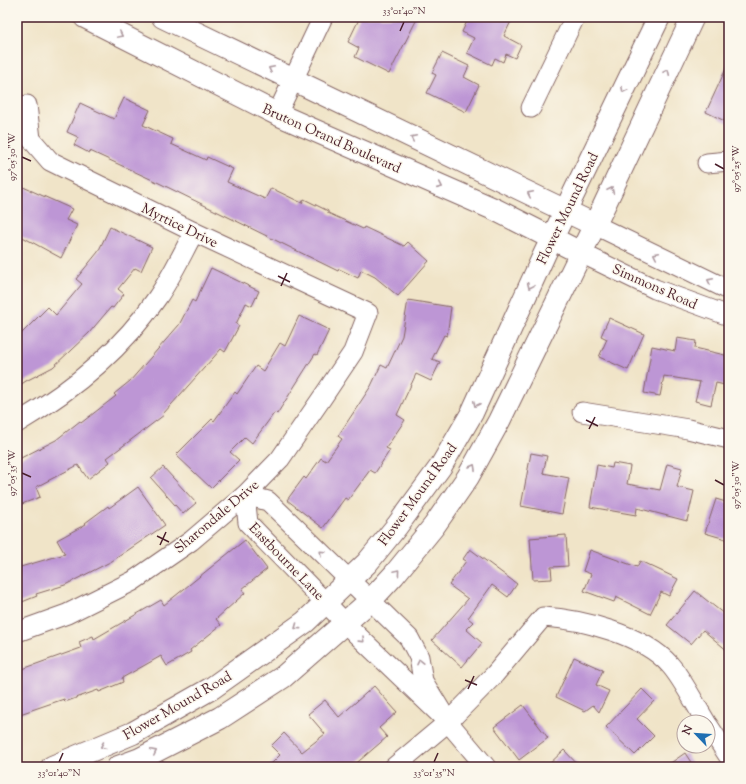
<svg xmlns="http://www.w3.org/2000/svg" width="746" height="784" viewBox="0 0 746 784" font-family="'Sorts Mill Goudy',serif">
	<rect width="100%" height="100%" fill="#fbf7ec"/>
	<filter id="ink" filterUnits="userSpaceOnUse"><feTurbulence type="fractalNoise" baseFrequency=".025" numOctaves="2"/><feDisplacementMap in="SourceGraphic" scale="8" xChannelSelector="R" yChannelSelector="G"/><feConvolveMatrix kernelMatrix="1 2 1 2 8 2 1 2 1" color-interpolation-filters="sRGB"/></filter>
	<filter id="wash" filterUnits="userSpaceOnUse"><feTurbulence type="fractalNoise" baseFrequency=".012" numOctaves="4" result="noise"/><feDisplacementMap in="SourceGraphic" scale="16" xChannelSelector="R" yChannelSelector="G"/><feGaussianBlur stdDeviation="0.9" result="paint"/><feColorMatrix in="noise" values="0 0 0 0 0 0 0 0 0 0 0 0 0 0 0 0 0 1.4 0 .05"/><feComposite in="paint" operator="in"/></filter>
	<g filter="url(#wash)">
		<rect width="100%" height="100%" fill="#f0e4c8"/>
		<g id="blocks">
			<g fill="#bd96d5">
				<path d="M360 17H418L389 74 355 57 359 48 348 42Z"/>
				<path d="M469 17H513L504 36 521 45 515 58 506 54 503 62 495 58 492 65 467 53 474 38 462 32Z"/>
				<path d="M442 53 469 66 464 77 479 85 466 112 427 93 436 75 432 73Z"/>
				<path d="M729 62V123L706 112Z"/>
				<path d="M124 98 150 110 143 125 173 139 171 144 206 160 207 157 233 169 227 182 265 199 271 188 302 203 304 199 328 211V213L363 229 364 227 404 246 408 242 429 261 398 296 375 277 361 270 358 278 339 269 338 271 159 183 90 151 89 153 74 145 78 137 67 132 80 103 114 119Z"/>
				<path d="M21 186 72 209 66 220 77 225 61 258 17 234V194Z"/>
				<path d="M110 227 152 247 141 271 135 268 118 289 124 294 113 308 111 307 89 333 53 367 26 381 17 387V338L48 307 56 315 82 284 76 279 98 252Z"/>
				<path d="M211 268 259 291 252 306 246 303 236 324 239 326 225 352 221 349 163 414 164 415 107 458 110 462 88 479 78 465 36 487 40 497 17 506V460L56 440 80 421 81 423 116 396 114 394 130 381 179 325 192 300 195 302Z"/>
				<path d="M408 300 451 307 447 336 444 335 432 359 440 362 431 381 416 374 397 415 405 420 386 448 390 450 375 473 370 470 348 500 345 498 323 528 287 500 304 477 306 479 321 458 326 461 342 439 338 436 371 386 381 365 387 368 402 336Z"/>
				<path d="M299 316 329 330 317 355 315 354 277 414 275 412 252 443 245 437 230 452 239 460 211 488 176 455 212 419 214 421 235 392 237 394 256 366 263 371 280 343 285 346Z"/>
				<path d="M609 318 644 334 628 370 599 357 607 339 601 336Z"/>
				<path d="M677 338 696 341 695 348 729 356V386L716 383 711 405 695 401 700 382 664 376 660 396 644 393 652 346 675 351Z"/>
				<path d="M531 453 547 456 543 473 569 478 562 514 521 506Z"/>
				<path d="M613 463 630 466 627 484 660 490 667 464 682 468 677 487 694 491 687 521 637 508 636 515 590 507 597 465 612 468Z"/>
				<path d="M163 467 196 503 183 514 151 478Z"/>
				<path d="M138 487 165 525 112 561 65 585 36 594 37 596 17 604V568L65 554 57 540 86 524 85 523 108 506 109 508Z"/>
				<path d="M716 499 729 503V540L705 533Z"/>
				<path d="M566 535 568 566 551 567 552 579 533 580 530 538Z"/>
				<path d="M245 540 267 569 242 589 245 593 216 619 221 625 190 650 191 652 167 666 161 656 122 678 123 682 99 692 98 690 65 702 64 699 17 715V671L81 648 79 642 93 636 94 639 161 600 164 605Z"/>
				<path d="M470 549 517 584 508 597 492 585 468 618 473 622 466 629 482 643 462 667 432 640 468 599 449 585 466 561 463 559Z"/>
				<path d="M590 550 637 567 640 561 678 579 669 596 661 592 650 614 616 597 614 602 584 591 591 574 583 571Z"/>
				<path d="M695 591 729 618V652L703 630 691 644 667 625Z"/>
				<path d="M574 657 603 670 596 685 609 691 599 712 593 705 585 711 556 697Z"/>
				<path d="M374 686 397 712 379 728 387 737 352 767H268L280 755 271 746 284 733 302 752 325 734 308 714 325 700 339 717Z"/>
				<path d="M642 689 654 701 637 719 654 736 635 755 606 727Z"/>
				<path d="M523 705 548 738 519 760 494 727Z"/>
				<path d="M564 750 580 767H546Z"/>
				<path d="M685 753 694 767H665Z"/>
			</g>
		</g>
	</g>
	<g filter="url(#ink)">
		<use href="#blocks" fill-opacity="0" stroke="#846462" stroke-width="1"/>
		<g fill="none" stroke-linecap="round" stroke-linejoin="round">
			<defs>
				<g id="minor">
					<path d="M531 108 575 17"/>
					<path d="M277 114 323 17"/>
					<path d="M707 163 729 161"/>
					<path d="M595 225 729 290"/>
					<path d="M581 253 655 289 729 316"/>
					<path d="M582 412 688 429 729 439"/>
					<path d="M17 423C71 391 121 351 157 298 171 278 182 254 194 232"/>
					<path d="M17 632 67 614 133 581 191 541 245 495 280 459 322 398 353 352 368 313 194 232 50 161 31 139 27 105"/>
					<path d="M448 722 423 681 419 657 409 638 268 501 245 495 248 523 356 634 448 722 486 767"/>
					<path d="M708 725 729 757"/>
					<path d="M394 767 448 722 495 674 543 617C581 619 644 635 670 665 682 678 696 706 706 722"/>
				</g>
				<g id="major">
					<path d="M85 17 277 114 496 210 581 253"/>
					<path d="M163 17 595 225"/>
					<path d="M52 767 133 733 212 688 305 622 367 563 397 526 441 466 472 413 545 253 659 17"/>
					<path d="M118 767 140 759 220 718 283 677 370 601 394 575 434 526 468 477 499 421 602 210 693 17"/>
				</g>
			</defs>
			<use href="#minor" stroke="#846462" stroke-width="21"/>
			<use href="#major" stroke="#846462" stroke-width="24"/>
			<use href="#minor" stroke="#fff" stroke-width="19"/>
			<use href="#major" stroke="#fff" stroke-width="22"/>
		</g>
		<defs><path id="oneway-chevron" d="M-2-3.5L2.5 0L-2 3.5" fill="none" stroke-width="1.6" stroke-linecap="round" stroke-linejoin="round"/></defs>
		<g stroke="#ae9aa0">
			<use href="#oneway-chevron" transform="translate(120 35) rotate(27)"/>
			<use href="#oneway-chevron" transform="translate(271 69) rotate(-154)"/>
			<use href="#oneway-chevron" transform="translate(667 72) rotate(-65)"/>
			<use href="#oneway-chevron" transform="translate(624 90) rotate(116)"/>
			<use href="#oneway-chevron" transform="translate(413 138) rotate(-154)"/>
			<use href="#oneway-chevron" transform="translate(440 186) rotate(24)"/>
			<use href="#oneway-chevron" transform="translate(611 190) rotate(-65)"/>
			<use href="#oneway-chevron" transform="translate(530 194) rotate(-154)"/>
			<use href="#oneway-chevron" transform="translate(656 255) rotate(-154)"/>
			<use href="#oneway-chevron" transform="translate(710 281) rotate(-154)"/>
			<use href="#oneway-chevron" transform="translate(530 286) rotate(114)"/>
			<use href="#oneway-chevron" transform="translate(476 404) rotate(115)"/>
			<use href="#oneway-chevron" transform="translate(473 467) rotate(-61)"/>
			<use href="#oneway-chevron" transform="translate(322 553) rotate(-136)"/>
			<use href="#oneway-chevron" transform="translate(397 572) rotate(-50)"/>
			<use href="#oneway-chevron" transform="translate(297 627) rotate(144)"/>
			<use href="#oneway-chevron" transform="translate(362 640) rotate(44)"/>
			<use href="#oneway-chevron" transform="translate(420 662) rotate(-102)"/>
			<use href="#oneway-chevron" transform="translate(103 746) rotate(157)"/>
			<use href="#oneway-chevron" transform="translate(154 752) rotate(-27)"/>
		</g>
	</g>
	<path fill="none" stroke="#4a1f2b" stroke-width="1.5" d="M400 31 404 22M22 157 31 161M715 164 724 169M278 276 290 282M281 286 287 273M586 420 598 426M589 429 595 417M22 473 31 477M715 480 724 485M157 536 169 542M160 545 166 532M465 680 477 685M468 689 474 676M59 762 63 753M434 762 438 753"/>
	<g text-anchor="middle" stroke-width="3" stroke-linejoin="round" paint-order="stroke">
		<g font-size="14" fill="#4a1f2b" stroke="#fbf7ec">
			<text transform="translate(332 138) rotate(24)" y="5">Bruton Orand Boulevard</text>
			<text transform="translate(567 208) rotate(-64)" y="5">Flower Mound Road</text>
			<text transform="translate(180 225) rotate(26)" y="5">Myrtice Drive</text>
			<text transform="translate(655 286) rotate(24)" y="5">Simmons Road</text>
			<text transform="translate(417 494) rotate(-54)" y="5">Flower Mound Road</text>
			<text transform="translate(216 516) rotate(-40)" y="5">Sharondale Drive</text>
			<text transform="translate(287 561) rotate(46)" y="5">Eastbourne Lane</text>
			<text transform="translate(177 705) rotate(-30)" y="5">Flower Mound Road</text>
		</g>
	</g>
	<rect width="746" height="784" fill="none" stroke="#fbf7ec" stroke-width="44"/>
	<g transform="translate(696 734) rotate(295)"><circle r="19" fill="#fbf7ec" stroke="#b4a19f"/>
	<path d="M0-3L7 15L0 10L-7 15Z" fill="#1f6fb2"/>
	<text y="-6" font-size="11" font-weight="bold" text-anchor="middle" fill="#4a1f2b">N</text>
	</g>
	<rect x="22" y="22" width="702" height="740" fill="none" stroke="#4a1f2b" stroke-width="1.5"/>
	<g font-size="10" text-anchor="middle" fill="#4a1f2b">
		<text x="404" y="14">33°01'40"N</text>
		<text transform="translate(11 157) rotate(-90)" y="4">97°05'30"W</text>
		<text transform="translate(735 169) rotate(-90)" y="4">97°05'25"W</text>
		<text transform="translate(11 473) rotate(-90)" y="4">97°05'35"W</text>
		<text transform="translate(735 485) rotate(-90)" y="4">97°05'30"W</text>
		<text x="59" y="776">33°01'40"N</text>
		<text x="434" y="776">33°01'35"N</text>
	</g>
</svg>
